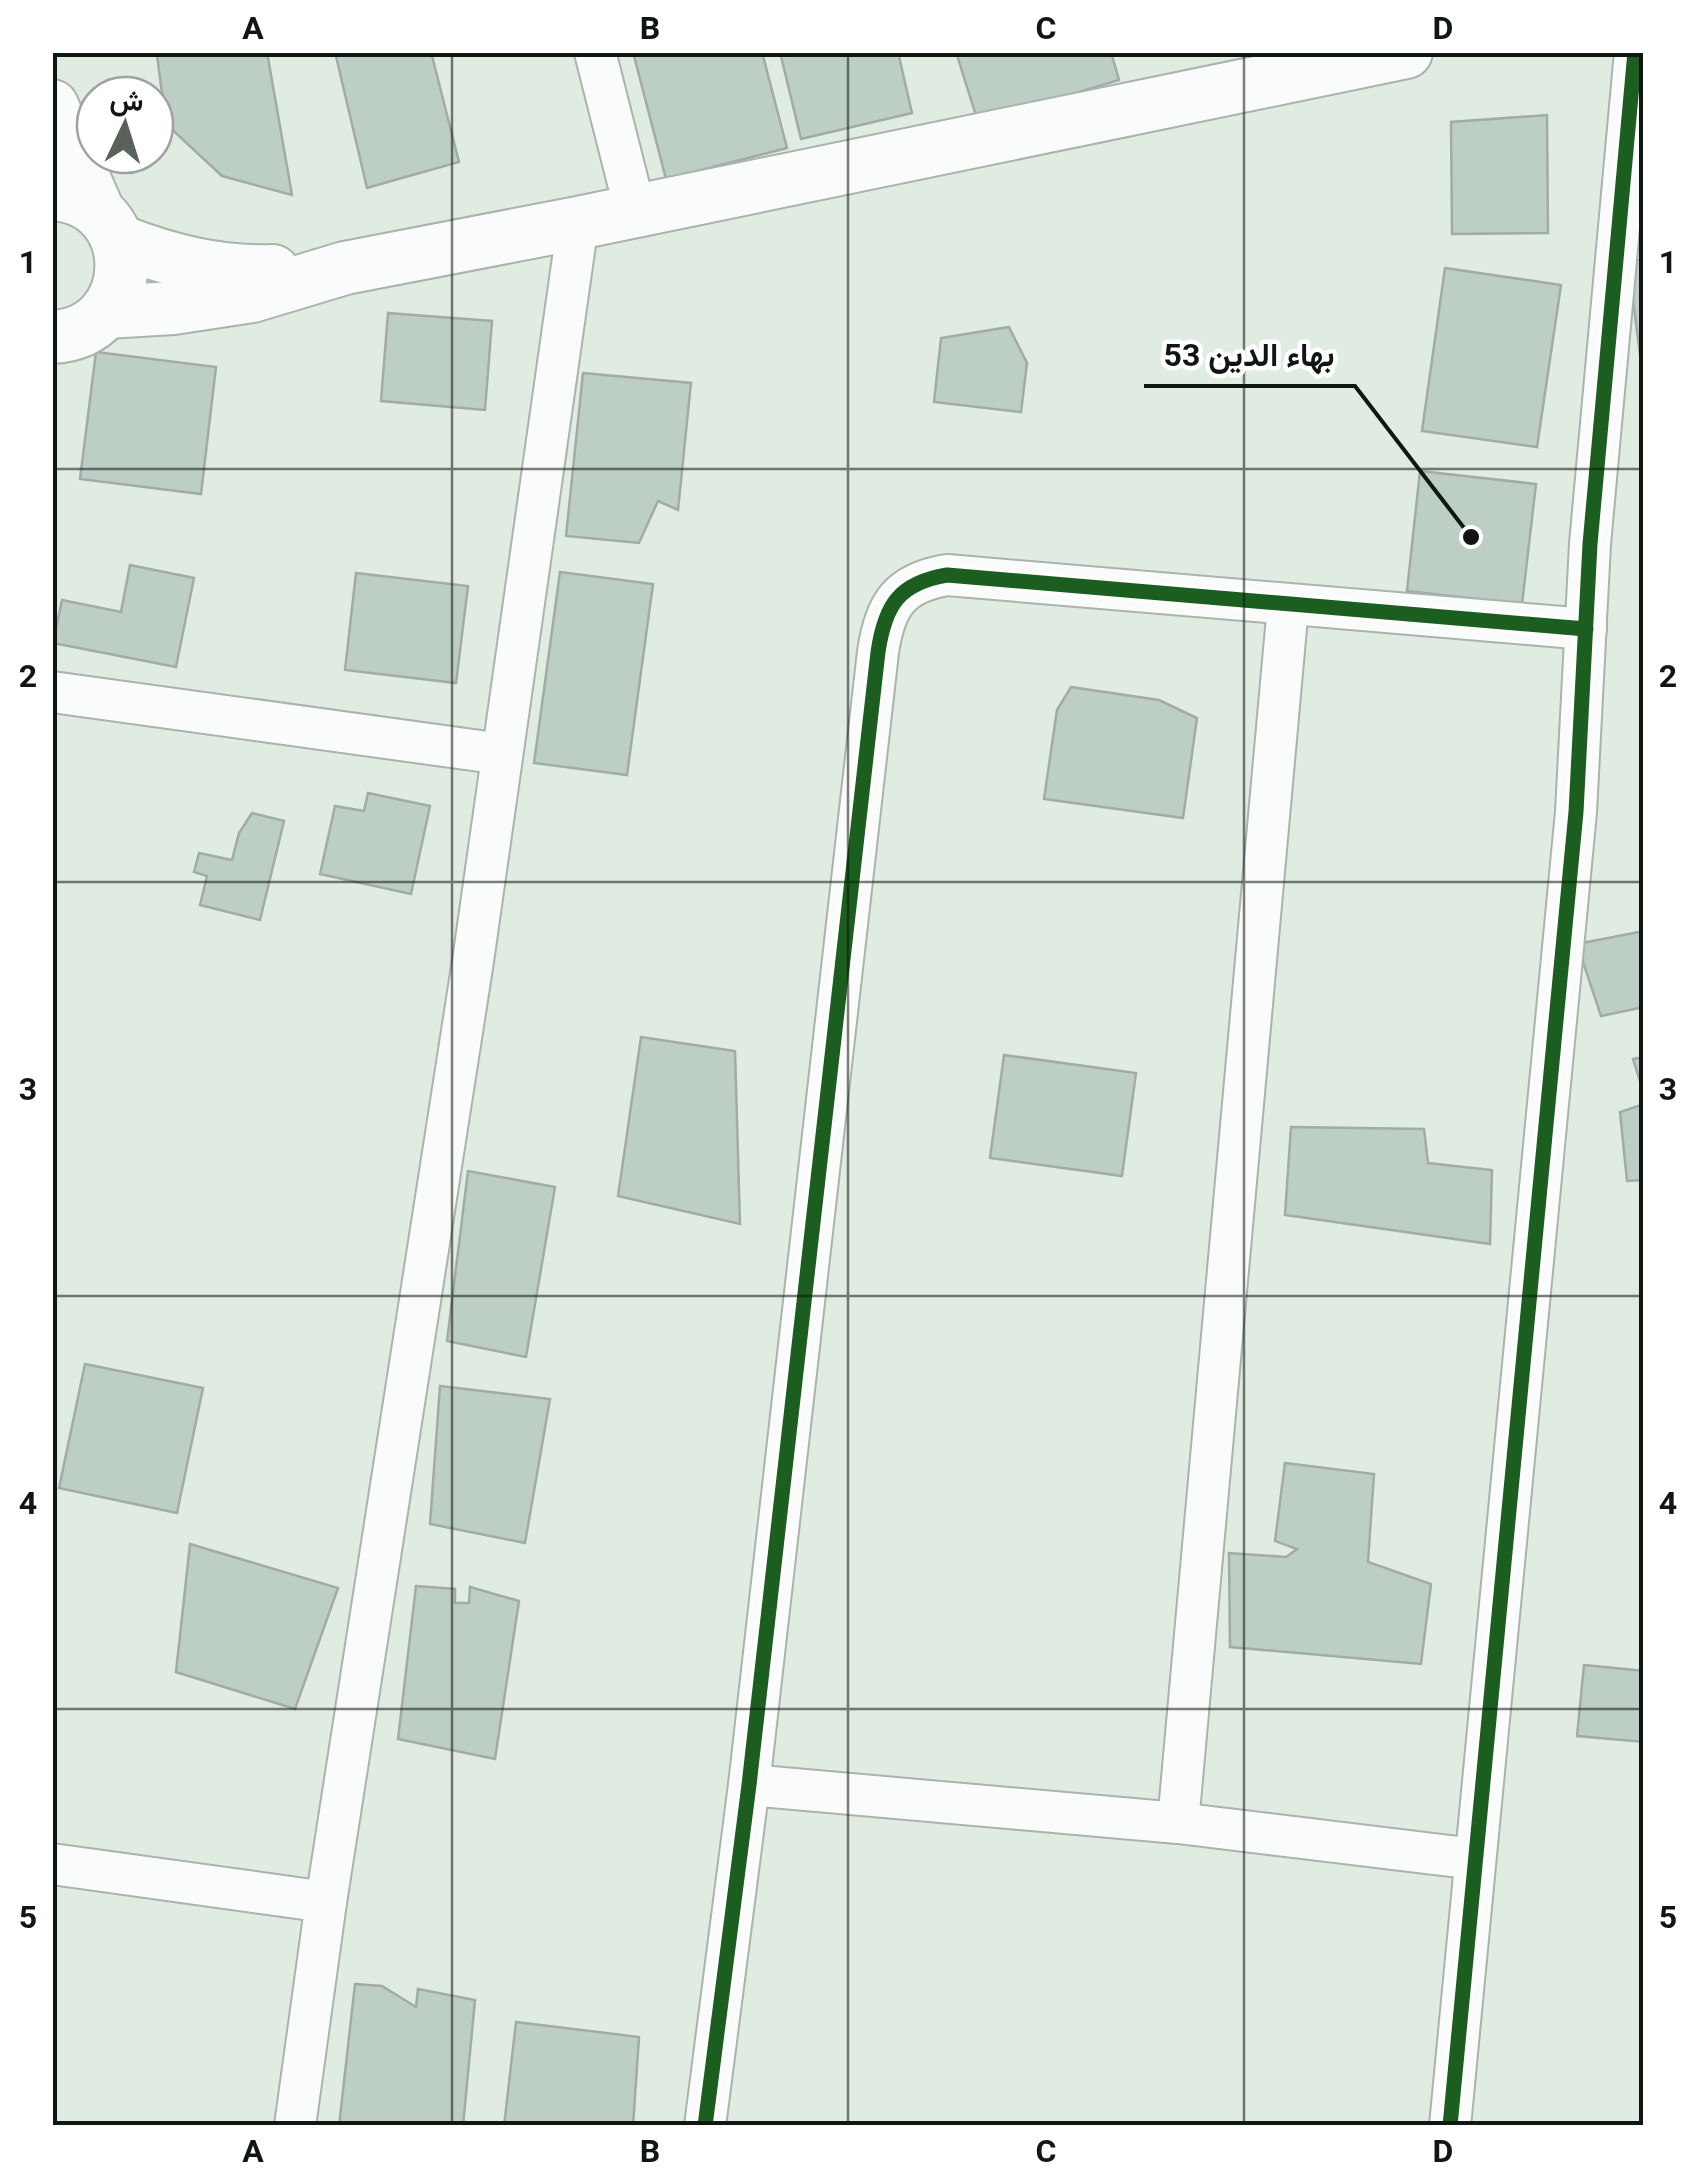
<svg xmlns="http://www.w3.org/2000/svg" width="1696" height="2178" viewBox="0 0 1696 2178" font-family="Roboto,Vazirmatn,sans-serif">
	<rect width="100%" height="100%" fill="#e0ebe2"/>
	<g fill="#bdcec5" stroke="#a2aba6" stroke-width="2.5">
		<path d="M177 52H267L292 195 222 176 166 124 157 55Z"/>
		<path d="M335 52H431L459 162 367 188Z"/>
		<path d="M633 52H762L787 148 666 179Z"/>
		<path d="M780 52H898L912 113 801 139Z"/>
		<path d="M956 52H1111L1119 80 978 122Z"/>
		<path d="M1547 115 1548 233 1452 234 1451 122Z"/>
		<path d="M1644 259V361L1641 362 1628 262Z"/>
		<path d="M1445 268 1561 285 1537 447 1422 431Z"/>
		<path d="M388 313 492 321 485 410 381 401Z"/>
		<path d="M1009 327 1027 363 1021 412 934 402 941 338Z"/>
		<path d="M96 352 216 367 201 494 80 479Z"/>
		<path d="M583 373 691 383 678 510 658 501 639 543 566 536Z"/>
		<path d="M1420 471 1536 484 1522 604 1407 591Z"/>
		<path d="M130 565 194 578 176 667 53 643 62 600 121 612Z"/>
		<path d="M560 572 653 584 627 775 534 763Z"/>
		<path d="M356 573 468 586 456 683 345 670Z"/>
		<path d="M1071 687 1159 700 1197 718 1183 818 1044 799 1057 710Z"/>
		<path d="M368 793 430 806 411 894 320 874 335 806 364 811Z"/>
		<path d="M252 813 284 821 260 920 200 905 207 876 194 872 199 853 232 860 239 833Z"/>
		<path d="M1644 931V1007L1601 1016 1577 944Z"/>
		<path d="M641 1037 735 1051 740 1224 618 1196Z"/>
		<path d="M1004 1055 1136 1073 1122 1176 990 1158Z"/>
		<path d="M1644 1057V1094L1633 1059Z"/>
		<path d="M1644 1104V1180L1627 1181 1620 1112Z"/>
		<path d="M1291 1127 1424 1129 1428 1163 1492 1170 1490 1244 1285 1215Z"/>
		<path d="M468 1171 555 1187 526 1357 447 1341Z"/>
		<path d="M85 1364 203 1388 177 1513 59 1488Z"/>
		<path d="M440 1386 550 1399 525 1543 430 1524Z"/>
		<path d="M1285 1463 1374 1474 1368 1562 1431 1584 1421 1664 1230 1647 1229 1553 1286 1557 1297 1549 1275 1541Z"/>
		<path d="M190 1544 338 1588 295 1709 176 1672Z"/>
		<path d="M416 1586 455 1589V1603H469L470 1587 519 1601 495 1759 398 1739Z"/>
		<path d="M1584 1665 1644 1671V1742L1577 1736Z"/>
		<path d="M355 1984 382 1986 416 2007 418 1989 475 2000 463 2126H339Z"/>
		<path d="M516 2022 639 2037 633 2126H504Z"/>
	</g>
	<g fill="none" stroke-linecap="round" stroke-linejoin="round">
		<defs>
			<g id="minor">
				<path d="M595 52 635 210"/>
				<path d="M52 692 502 754"/>
				<path d="M749 1785 1178 1823 1475 1859"/>
				<path d="M1178 1823 1288 606"/>
				<path d="M52 1864 326 1902"/>
				<path d="M295 2126 326 1902 473 961 578 223"/>
				<path d="M705 2126 749 1785 878 652C885 605 899 583 947 575L1586 629"/>
				<path d="M1450 2126 1576 812 1590 544 1635 52"/>
			</g>
			<g id="tertiary">
				<path d="M52 106 98 211"/>
				<path d="M52 194C145 199 144 333 52 337"/>
				<path d="M119 241C171 261 218 273 273 271"/>
				<path d="M106 312 173 308 252 296 345 268 578 223 1406 52"/>
			</g>
		</defs>
		<use href="#minor" stroke="#abb3ac" stroke-width="44"/>
		<use href="#tertiary" stroke="#abb3ac" stroke-width="56"/>
		<use href="#minor" stroke="#fafcfb" stroke-width="40"/>
		<use href="#tertiary" stroke="#fafcfb" stroke-width="52"/>
		<defs>
			<g id="cycleway">
				<path d="M705 2126 749 1785 878 652C885 605 899 583 947 575L1586 629"/>
				<path d="M1450 2126 1576 812 1590 544 1635 52"/>
			</g>
		</defs>
		<use href="#cycleway" stroke="#fff" stroke-width="21"/>
		<use href="#cycleway" stroke="#1b5e20" stroke-width="15"/>
	</g>
	<path fill="none" stroke="#101611" stroke-width="2.5" stroke-opacity="0.55" d="M452 52V2126M848 52V2126M1244 52V2126M52 469H1644M52 882H1644M52 1296H1644M52 1709H1644"/>
	<path fill="none" stroke="#101611" stroke-width="4" d="M1471 537L1355 386H1144"/>
	<circle fill="#101611" stroke="#fff" stroke-width="4" cx="1471" cy="537" r="10"/>
	<g font-size="32" text-anchor="middle" font-weight="bold" fill="#101611" stroke="#fff" stroke-width="9" stroke-linejoin="round" paint-order="stroke">
		<text x="1249" y="366">بهاء الدين 53</text>
	</g>
	<rect width="1696" height="2178" fill="none" stroke="#ffffff" stroke-width="110"/>
	<g transform="translate(125 125) rotate(4)"><circle r="48" fill="#ffffff" stroke="#9fa2a0" stroke-width="2.5"/>
	<path d="M0-8L18 38L0 25L-18 38Z" fill="#59615a"/>
	<text y="-15" font-size="28" font-weight="bold" text-anchor="middle" fill="#101611">ش</text>
	</g>
	<rect x="55" y="55" width="1586" height="2068" fill="none" stroke="#101611" stroke-width="4"/>
	<g font-size="32" text-anchor="middle" font-weight="bold" fill="#101611">
		<text x="253" y="39">A</text>
		<text x="650" y="39">B</text>
		<text x="1046" y="39">C</text>
		<text x="1443" y="39">D</text>
		<text x="28" y="273">1</text>
		<text x="1668" y="273">1</text>
		<text x="28" y="687">2</text>
		<text x="1668" y="687">2</text>
		<text x="28" y="1100">3</text>
		<text x="1668" y="1100">3</text>
		<text x="28" y="1514">4</text>
		<text x="1668" y="1514">4</text>
		<text x="28" y="1928">5</text>
		<text x="1668" y="1928">5</text>
		<text x="253" y="2162">A</text>
		<text x="650" y="2162">B</text>
		<text x="1046" y="2162">C</text>
		<text x="1443" y="2162">D</text>
	</g>
</svg>
